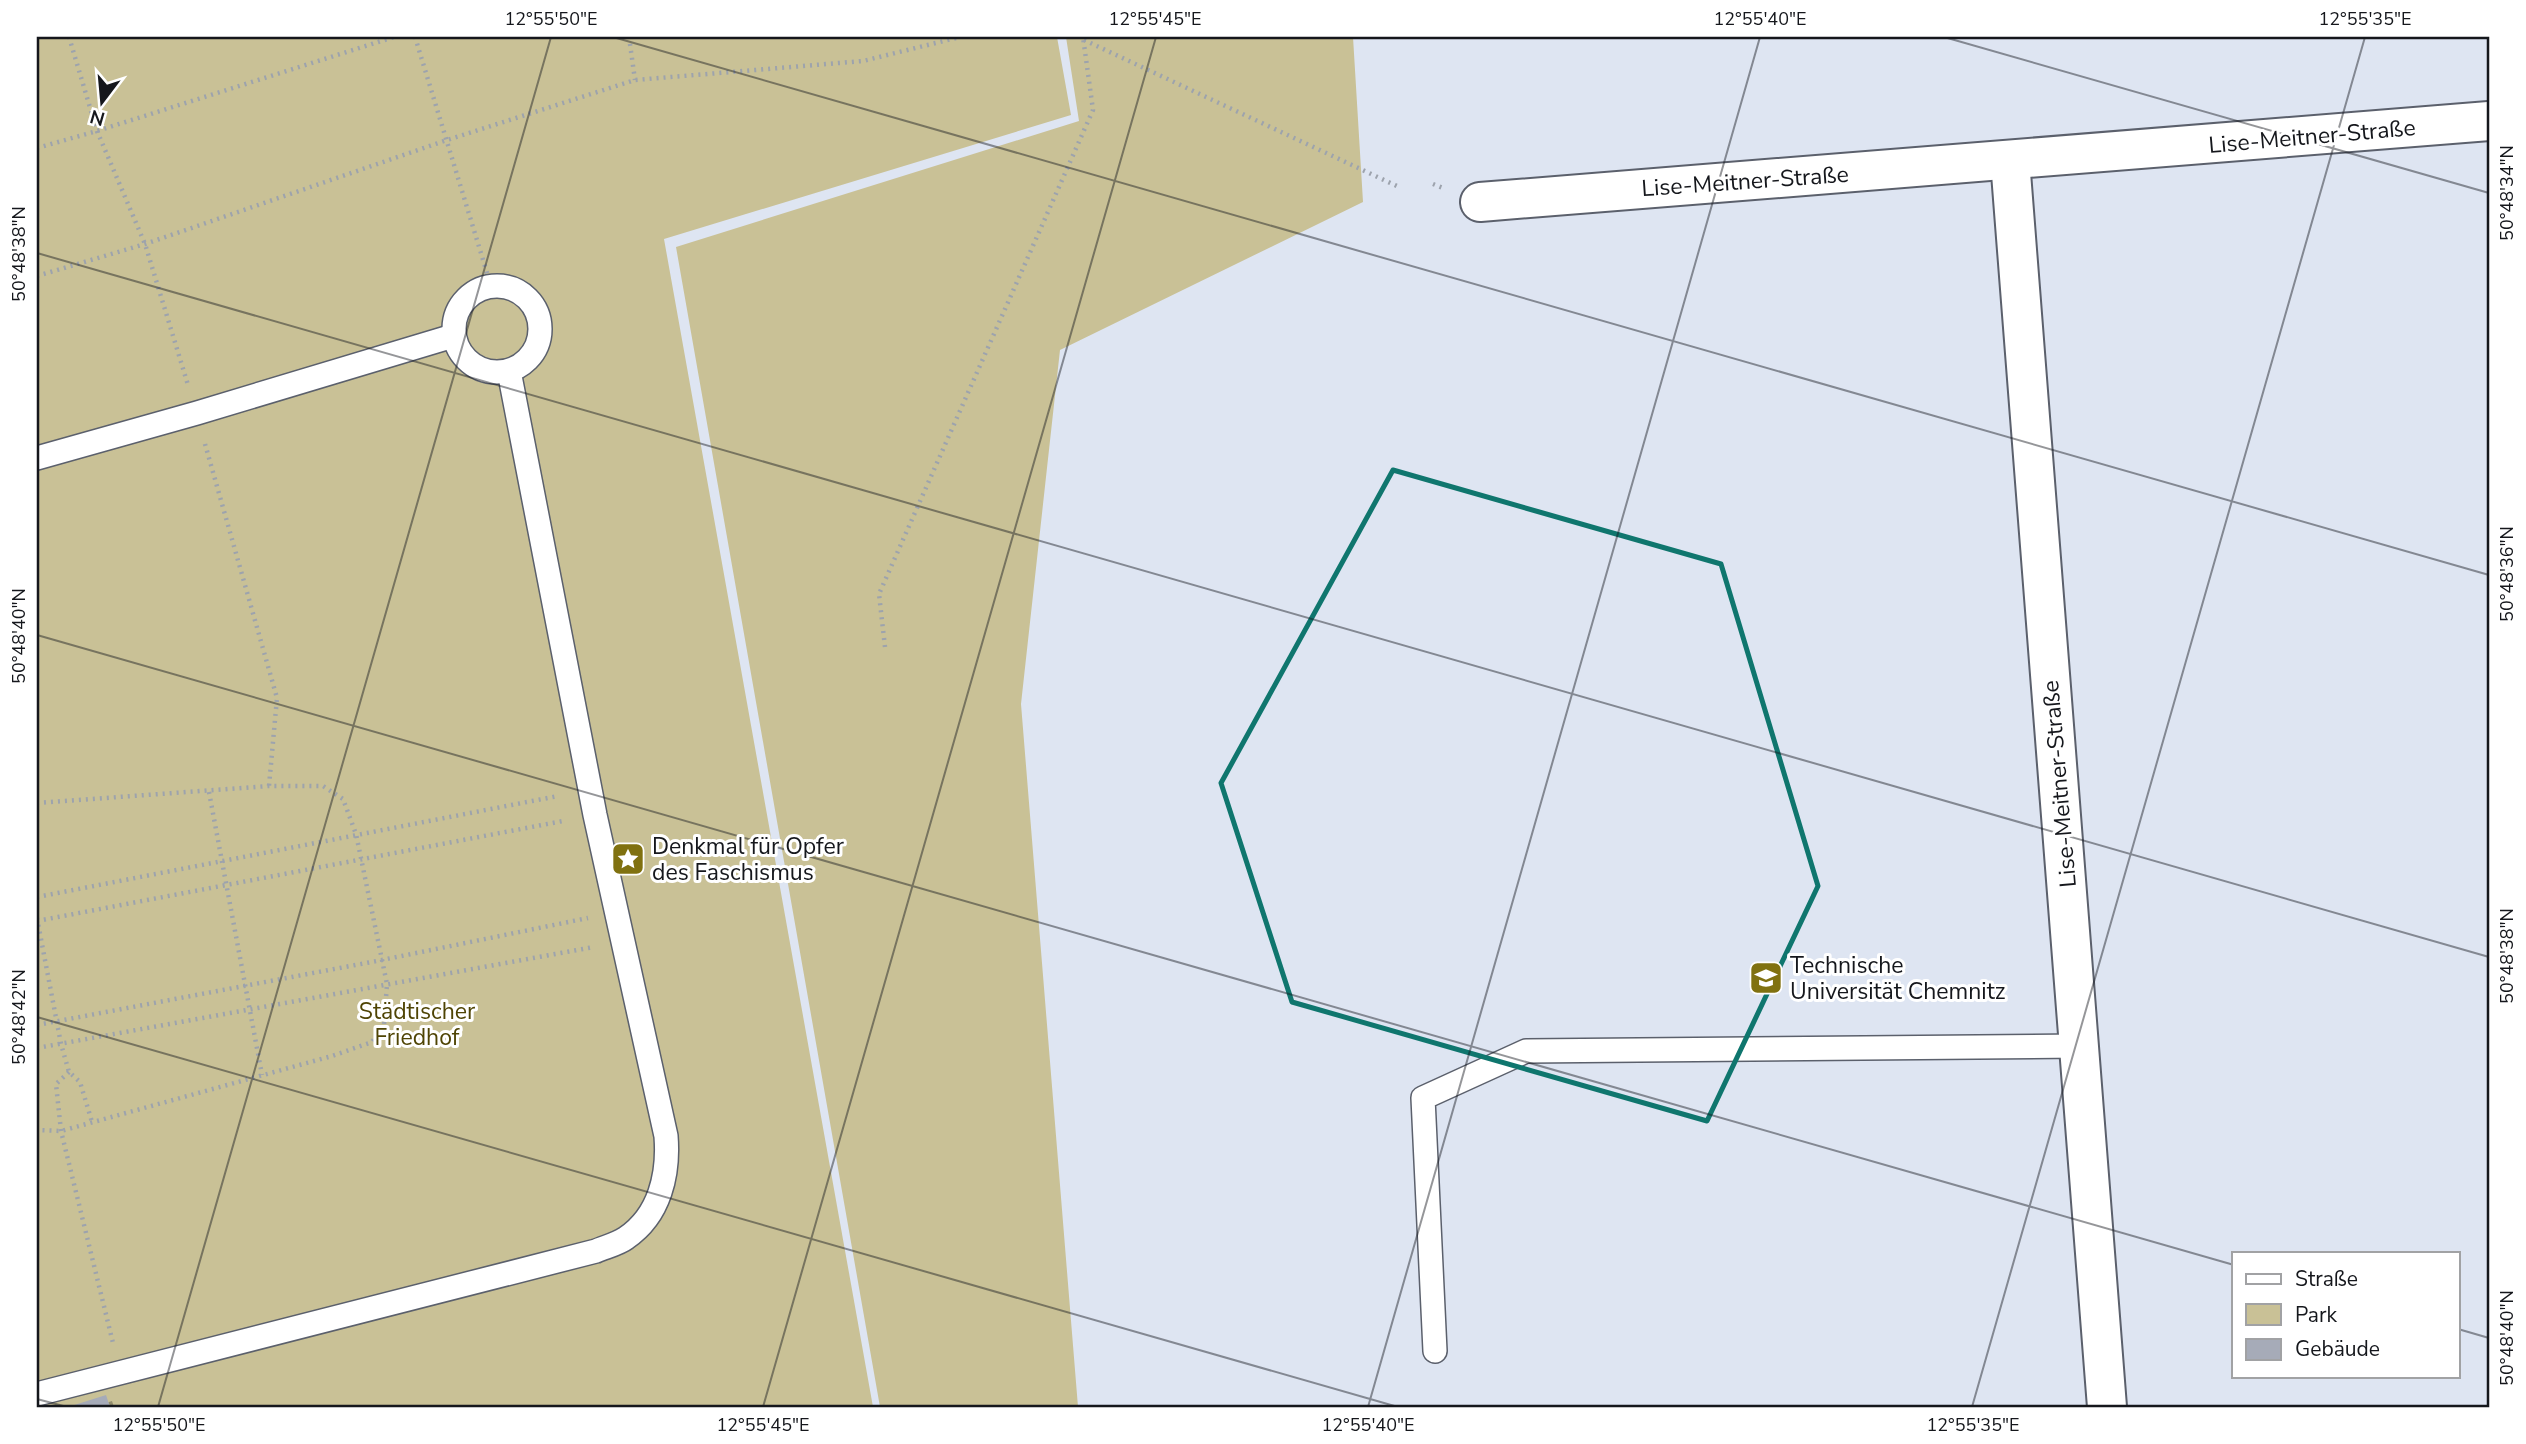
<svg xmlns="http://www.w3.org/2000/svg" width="2526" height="1444" viewBox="0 0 2526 1444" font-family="'Nunito Sans',sans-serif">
	<defs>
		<filter id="shadow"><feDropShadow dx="6" dy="6" stdDeviation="0" flood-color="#0004"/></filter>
	</defs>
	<rect width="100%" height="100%" fill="#dee5f2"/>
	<g fill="#c9c196">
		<path d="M37 37H1057L1071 115 664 239 873 1407H37Z"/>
		<path d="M1066 37H1353L1363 202 1060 350 1021 704 1078 1407H880L676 247 1079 121Z"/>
	</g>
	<path fill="#a6abb8" filter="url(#shadow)" d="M106 1395 110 1407H68Z"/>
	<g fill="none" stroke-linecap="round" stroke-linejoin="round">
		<defs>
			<g id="service">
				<circle cx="497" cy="329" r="43"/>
				<path d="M37 458 197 413 453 336"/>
				<path d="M1435 1351 1423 1098 1526 1051 2080 1046"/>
				<path d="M37 1394 596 1251C605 1247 618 1244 626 1238 660 1215 669 1174 666 1136L595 815 509 371"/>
			</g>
			<g id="minor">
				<path d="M2010 160 2107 1407"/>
				<path d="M1480 202 2489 121"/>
			</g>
		</defs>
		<use href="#service" stroke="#5b606c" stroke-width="26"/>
		<use href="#minor" stroke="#5b606c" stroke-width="42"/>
		<g stroke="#9da3ad" stroke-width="4.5" stroke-dasharray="2 5" stroke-linecap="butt">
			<path d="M69 37 97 131 145 244 188 385"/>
			<path d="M415 37 491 286"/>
			<path d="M629 37 635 80"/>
			<path d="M1084 40 1399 187"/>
			<path d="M37 148 97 131 394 37"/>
			<path d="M1433 184 1443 188"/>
			<path d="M37 276 145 244 447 140 635 80 863 61 960 37"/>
			<path d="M205 444 277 698 269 786"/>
			<path d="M885 647 879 594 1093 110 1083 37"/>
			<path d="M209 792 262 1075"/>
			<path d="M37 803 269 786H323L343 799 356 834 387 984 384 1025 372 1042 332 1056 61 1131 37 1130"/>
			<path d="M37 897 558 796"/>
			<path d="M37 918 61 1044 69 1072 80 1082 92 1122"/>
			<path d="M37 921 563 821"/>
			<path d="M37 1025 382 960 588 918"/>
			<path d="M37 1048 594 947"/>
			<path d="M69 1072 56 1084 61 1131 113 1343"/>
		</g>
		<use href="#service" stroke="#fff" stroke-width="23"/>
		<use href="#minor" stroke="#fff" stroke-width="38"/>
	</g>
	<path fill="none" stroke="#0f766e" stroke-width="5" stroke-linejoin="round" d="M1393 470 1721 564 1818 886 1707 1121 1292 1002 1221 783Z"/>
	<path fill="none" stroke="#15171c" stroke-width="2" stroke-opacity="0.45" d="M613 37 2489 575M1944 37 2489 193M37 253 2489 957M37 635 2234 1265M37 1017 1398 1407M2458 1329 2489 1338M37 1399 67 1407M158 1407 551 37M763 1407 1156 37M1368 1407 1760 37M1972 1407 2365 37"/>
	<defs>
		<symbol id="sight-square" viewBox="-11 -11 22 22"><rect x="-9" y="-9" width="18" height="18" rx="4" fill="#807110" stroke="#fff"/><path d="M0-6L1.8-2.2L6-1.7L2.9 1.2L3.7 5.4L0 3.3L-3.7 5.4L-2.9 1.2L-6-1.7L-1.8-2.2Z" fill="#fff"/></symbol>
		<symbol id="university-square" viewBox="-11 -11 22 22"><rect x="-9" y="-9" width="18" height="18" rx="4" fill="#807110" stroke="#fff"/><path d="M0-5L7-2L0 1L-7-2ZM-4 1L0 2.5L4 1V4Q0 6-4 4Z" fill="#fff"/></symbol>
	</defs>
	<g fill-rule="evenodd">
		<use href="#sight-square" x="609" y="840" width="38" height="38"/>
		<use href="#university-square" x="1747" y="959" width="38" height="38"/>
	</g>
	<g text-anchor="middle" stroke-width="6" stroke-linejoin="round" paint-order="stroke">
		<g font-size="23" fill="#15171c" stroke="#fff">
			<text transform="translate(2312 136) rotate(-5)" y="8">Lise-Meitner-Straße</text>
			<text transform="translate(1745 181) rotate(-4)" y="8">Lise-Meitner-Straße</text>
			<text transform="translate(2059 784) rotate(-95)" y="8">Lise-Meitner-Straße</text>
		</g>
		<g font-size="23" fill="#15171c" stroke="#fff" text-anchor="start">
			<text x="652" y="854">Denkmal für Opfer<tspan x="652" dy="26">des Faschismus</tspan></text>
			<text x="1790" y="973">Technische<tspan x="1790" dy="26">Universität Chemnitz</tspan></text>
		</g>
		<g font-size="23" fill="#4f4404" stroke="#fff">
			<text x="417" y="1019">Städtischer<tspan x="417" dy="26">Friedhof</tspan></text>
		</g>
	</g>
	<rect width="2526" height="1444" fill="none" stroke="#ffffff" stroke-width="77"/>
	<rect x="2232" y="1252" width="228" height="126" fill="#ffffff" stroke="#a1a2a4" stroke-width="2"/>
	<rect x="2246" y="1274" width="35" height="10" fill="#ffffff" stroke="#a1a2a4" stroke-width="2"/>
	<text x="2295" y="1286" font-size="21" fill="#15171c">Straße</text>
	<rect x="2246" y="1304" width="35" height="21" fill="#c9c196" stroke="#a1a2a4" stroke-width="2"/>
	<text x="2295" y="1322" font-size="21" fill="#15171c">Park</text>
	<rect x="2246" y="1339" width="35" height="21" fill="#a6abb8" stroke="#a1a2a4" stroke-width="2"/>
	<text x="2295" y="1356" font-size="21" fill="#15171c">Gebäude</text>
	<g transform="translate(102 102) rotate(196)" stroke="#ffffff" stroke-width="5" paint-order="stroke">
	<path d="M0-5L12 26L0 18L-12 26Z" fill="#15171c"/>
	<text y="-10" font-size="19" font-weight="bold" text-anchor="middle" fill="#15171c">N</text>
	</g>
	<rect x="38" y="38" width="2450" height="1368" fill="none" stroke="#15171c" stroke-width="2.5"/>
	<g font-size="18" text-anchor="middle" fill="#15171c">
		<text x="551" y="25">12°55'50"E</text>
		<text x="1155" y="25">12°55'45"E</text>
		<text x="1760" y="25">12°55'40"E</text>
		<text x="2365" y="25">12°55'35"E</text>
		<text transform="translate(2507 193) rotate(-90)" y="6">50°48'34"N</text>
		<text transform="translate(19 254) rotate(-90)" y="6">50°48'38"N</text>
		<text transform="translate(2507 574) rotate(-90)" y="6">50°48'36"N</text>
		<text transform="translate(19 636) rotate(-90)" y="6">50°48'40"N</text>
		<text transform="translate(2507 956) rotate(-90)" y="6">50°48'38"N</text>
		<text transform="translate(19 1017) rotate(-90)" y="6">50°48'42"N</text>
		<text transform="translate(2507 1338) rotate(-90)" y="6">50°48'40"N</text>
		<text x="159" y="1431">12°55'50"E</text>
		<text x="763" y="1431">12°55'45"E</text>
		<text x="1368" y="1431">12°55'40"E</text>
		<text x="1973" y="1431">12°55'35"E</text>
	</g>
</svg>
